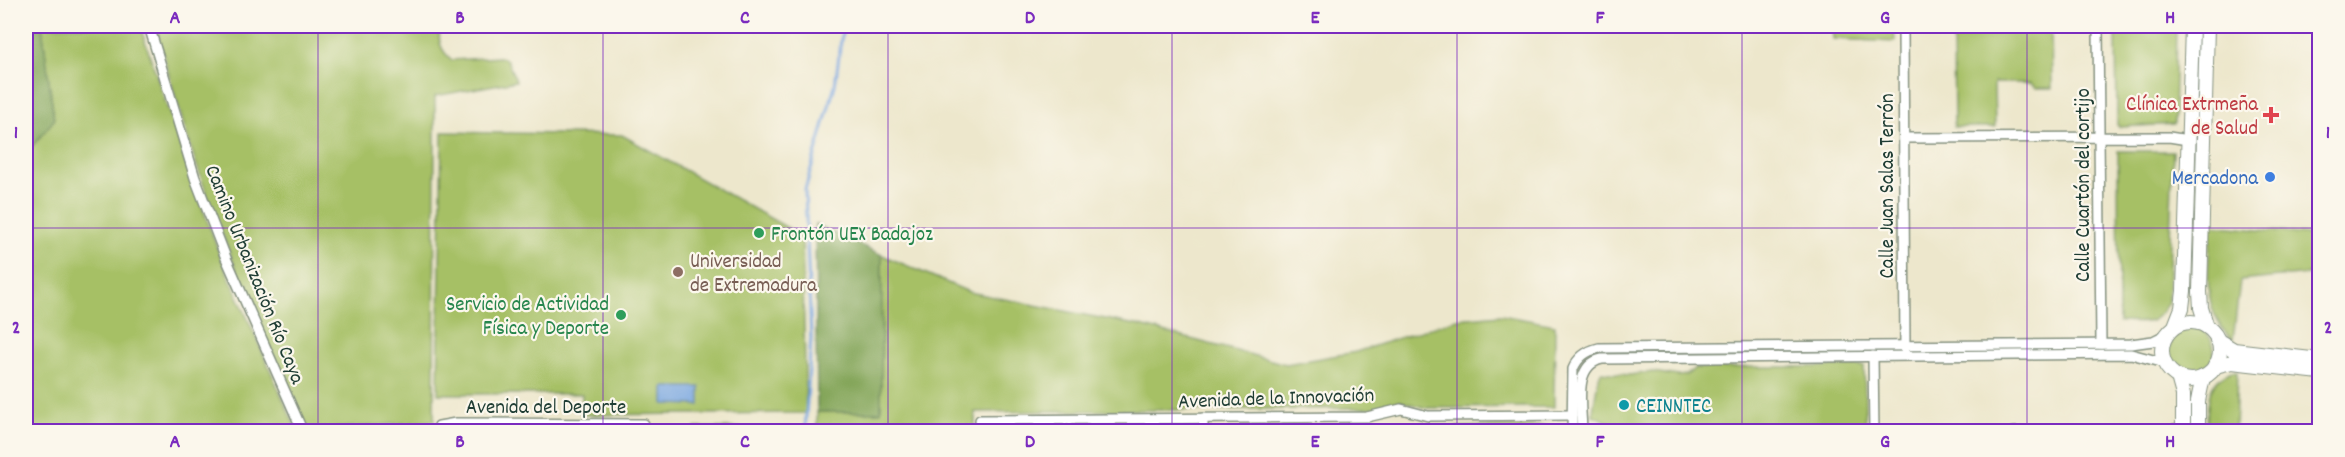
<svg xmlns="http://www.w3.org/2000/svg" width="2345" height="457" viewBox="0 0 2345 457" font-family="Dekko,sans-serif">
	<rect width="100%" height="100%" fill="#fbf7ec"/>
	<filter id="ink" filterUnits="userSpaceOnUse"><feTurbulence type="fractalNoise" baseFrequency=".0167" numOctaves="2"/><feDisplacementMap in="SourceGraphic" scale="12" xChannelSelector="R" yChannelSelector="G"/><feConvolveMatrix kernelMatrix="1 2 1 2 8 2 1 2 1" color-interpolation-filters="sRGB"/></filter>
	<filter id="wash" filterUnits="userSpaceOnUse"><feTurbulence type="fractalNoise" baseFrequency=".008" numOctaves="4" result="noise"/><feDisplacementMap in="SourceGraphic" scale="24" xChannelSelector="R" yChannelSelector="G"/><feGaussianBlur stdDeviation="1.35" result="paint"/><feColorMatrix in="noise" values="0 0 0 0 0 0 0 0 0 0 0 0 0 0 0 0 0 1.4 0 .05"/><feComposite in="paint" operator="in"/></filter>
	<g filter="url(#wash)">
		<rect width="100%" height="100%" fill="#ede7cc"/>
		<g fill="#a6c065" stroke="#627e4c" stroke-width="1.5">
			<path d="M42 26H140L186 163 221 258 297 431 26 432 28 378 30 149 54 119Z"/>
			<path d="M155 26H441C437 40 440 50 452 60L500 57 507 60 516 81 435 96 434 421 311 430 305 427C274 356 241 286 214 213 190 152 173 88 155 26Z"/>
			<path d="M1832 26H1894L1895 42 1833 39Z"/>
			<path d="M1953 26H2051L2052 88H2036L2030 83H1994L1995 127H1954Z"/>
			<path d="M2116 26H2176L2174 124 2120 127 2117 125Z"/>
			<path d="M442 132 622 135 802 236 806 413 581 415 582 394H438Z"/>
			<path d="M2118 151H2173L2168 302C2154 328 2146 322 2119 322Z"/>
			<path d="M2211 225 2319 236V273L2240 281 2233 340C2199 311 2209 265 2211 225Z"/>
			<path d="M882 255 969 292 1141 326 1286 364 1356 352 1457 319 1501 315 1555 325 1554 407 1426 408 1400 401 1387 403 1375 408 975 412V427L1196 423V432L817 431V412H881Z"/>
			<circle cx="2190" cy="351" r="24"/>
			<path d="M1864 366 1866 431H1669L1642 426 1621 428 1593 415C1593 408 1598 376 1601 372L1629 375 1653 372 1678 376 1687 375 1695 368Z"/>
			<path d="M2232 371H2237L2235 431H2207C2208 406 2204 382 2232 371Z"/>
			<path d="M1554 426V432L1433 431V427Z"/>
			<path d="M695 428H808V431L695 432Z"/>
		</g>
		<g fill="#84a65a" stroke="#527247" stroke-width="1.5">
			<path d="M42 26 54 120 30 149 28 378 26 409V32Z"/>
			<path d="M815 224 882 255 881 412H817Z"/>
		</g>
		<path fill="#77a5e0" stroke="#4b718a" stroke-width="1.5" d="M664 387H700V405L664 404Z"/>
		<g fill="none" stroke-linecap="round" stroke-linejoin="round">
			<path stroke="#77a5e0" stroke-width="3" d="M805 432 811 338 805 190 835 85 843 26"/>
		</g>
	</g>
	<g filter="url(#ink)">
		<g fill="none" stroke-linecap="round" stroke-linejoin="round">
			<defs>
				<g id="minor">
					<path d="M149 26 195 178 226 258 303 432"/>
					<path d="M1903 26 1905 350"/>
					<path d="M2098 26 2101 344"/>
					<path d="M1904 138 2169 137 2188 140"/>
					<path d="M1873 356 1874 432"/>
					<path d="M1203 418V432"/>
					<path d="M980 420 1367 417 1401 409 1428 416 1572 415"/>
					<path d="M439 432V426L456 423 644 424V432"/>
					<path d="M1572 432 1573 369C1578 357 1586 351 1599 348L2131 344 2153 341 2167 334"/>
					<path d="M1582 432C1582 408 1572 365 1602 359L2131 354 2165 363"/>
					<path d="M2013 432 2183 430"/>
				</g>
				<g id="secondary">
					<circle cx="2191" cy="351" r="29"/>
					<path d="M2175 326 2182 308 2184 291 2192 26"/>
					<path d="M2207 327 2201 308 2200 292 2207 26"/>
					<path d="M2217 340 2234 350 2320 360"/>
					<path d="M2215 366 2232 362 2320 372"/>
					<path d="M2178 377 2183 395V432"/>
					<path d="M2198 432V401L2203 377"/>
				</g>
			</defs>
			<use href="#minor" stroke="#869280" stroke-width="12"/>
			<use href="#secondary" stroke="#869280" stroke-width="16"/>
			<use href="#minor" stroke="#fff" stroke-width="9"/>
			<use href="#secondary" stroke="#fff" stroke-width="14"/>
		</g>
	</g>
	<path fill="none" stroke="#7b2cbf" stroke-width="1.5" stroke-opacity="0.55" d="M318 26V432M603 26V432M888 26V432M1172 26V432M1457 26V432M1742 26V432M2027 26V432M26 228H2320"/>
	<path fill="#e0444e" stroke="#fbf7ec" stroke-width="2" d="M2268 106h6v6h6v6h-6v6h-6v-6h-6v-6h6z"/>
	<circle fill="#3f7fe0" stroke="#fbf7ec" stroke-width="2" cx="2270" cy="177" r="6"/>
	<g fill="#2e9e5b" stroke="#fbf7ec" stroke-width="2">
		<circle cx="759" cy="233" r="6"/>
		<circle cx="621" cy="315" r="6"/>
	</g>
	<circle fill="#8d6e63" stroke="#fbf7ec" stroke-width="2" cx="678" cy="272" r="6"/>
	<circle fill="#0f9aa8" stroke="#fbf7ec" stroke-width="2" cx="1624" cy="405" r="6"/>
	<g text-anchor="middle" stroke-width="4.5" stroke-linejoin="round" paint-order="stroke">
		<g font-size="21" fill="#be3a42" stroke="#fbf7ec" text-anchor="end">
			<text x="2258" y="110">Clínica Extrmeña<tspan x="2258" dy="24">de Salud</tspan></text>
		</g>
		<g font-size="21" fill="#366cbe" stroke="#fbf7ec" text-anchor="end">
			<text x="2258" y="184">Mercadona</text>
		</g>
		<g font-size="21" fill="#1f3d34" stroke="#fbf7ec">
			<text transform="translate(2082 185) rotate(-90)" y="7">Calle Cuartón del cortijo</text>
			<text transform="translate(1886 186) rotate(-90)" y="7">Calle Juan Salas Terrón</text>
			<text transform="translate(256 274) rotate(68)" y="7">Camino Urbanización Río Caya</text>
			<text transform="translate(1276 397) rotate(-2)" y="7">Avenida de la Innovación</text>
			<text x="546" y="413">Avenida del Deporte</text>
		</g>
		<g font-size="21" fill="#27864d" stroke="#fbf7ec" text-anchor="start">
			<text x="771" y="240">Frontón UEX Badajoz</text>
			<text x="609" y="310" text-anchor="end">Servicio de Actividad<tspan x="609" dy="24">Física y Deporte</tspan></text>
		</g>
		<g font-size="21" fill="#785e54" stroke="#fbf7ec" text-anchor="start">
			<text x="690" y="267">Universidad<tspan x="690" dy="24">de Extremadura</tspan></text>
		</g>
		<g font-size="21" fill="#0d838f" stroke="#fbf7ec" text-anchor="start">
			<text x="1636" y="412">CEINNTEC</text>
		</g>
	</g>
	<rect width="2345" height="457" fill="none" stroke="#fbf7ec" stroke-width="66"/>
	<rect x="33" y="33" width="2279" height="391" fill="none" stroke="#7b2cbf" stroke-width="2"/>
	<g font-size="20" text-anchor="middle" font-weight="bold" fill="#7b2cbf">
		<text x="175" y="23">A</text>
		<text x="460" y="23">B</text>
		<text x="745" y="23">C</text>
		<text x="1030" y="23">D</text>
		<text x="1315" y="23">E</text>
		<text x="1600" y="23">F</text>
		<text x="1885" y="23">G</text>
		<text x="2170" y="23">H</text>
		<text x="16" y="138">1</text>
		<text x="2328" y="138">1</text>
		<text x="16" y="333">2</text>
		<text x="2328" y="333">2</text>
		<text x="175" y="447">A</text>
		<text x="460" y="447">B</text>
		<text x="745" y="447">C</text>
		<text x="1030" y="447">D</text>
		<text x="1315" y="447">E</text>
		<text x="1600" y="447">F</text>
		<text x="1885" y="447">G</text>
		<text x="2170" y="447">H</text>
	</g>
</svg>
